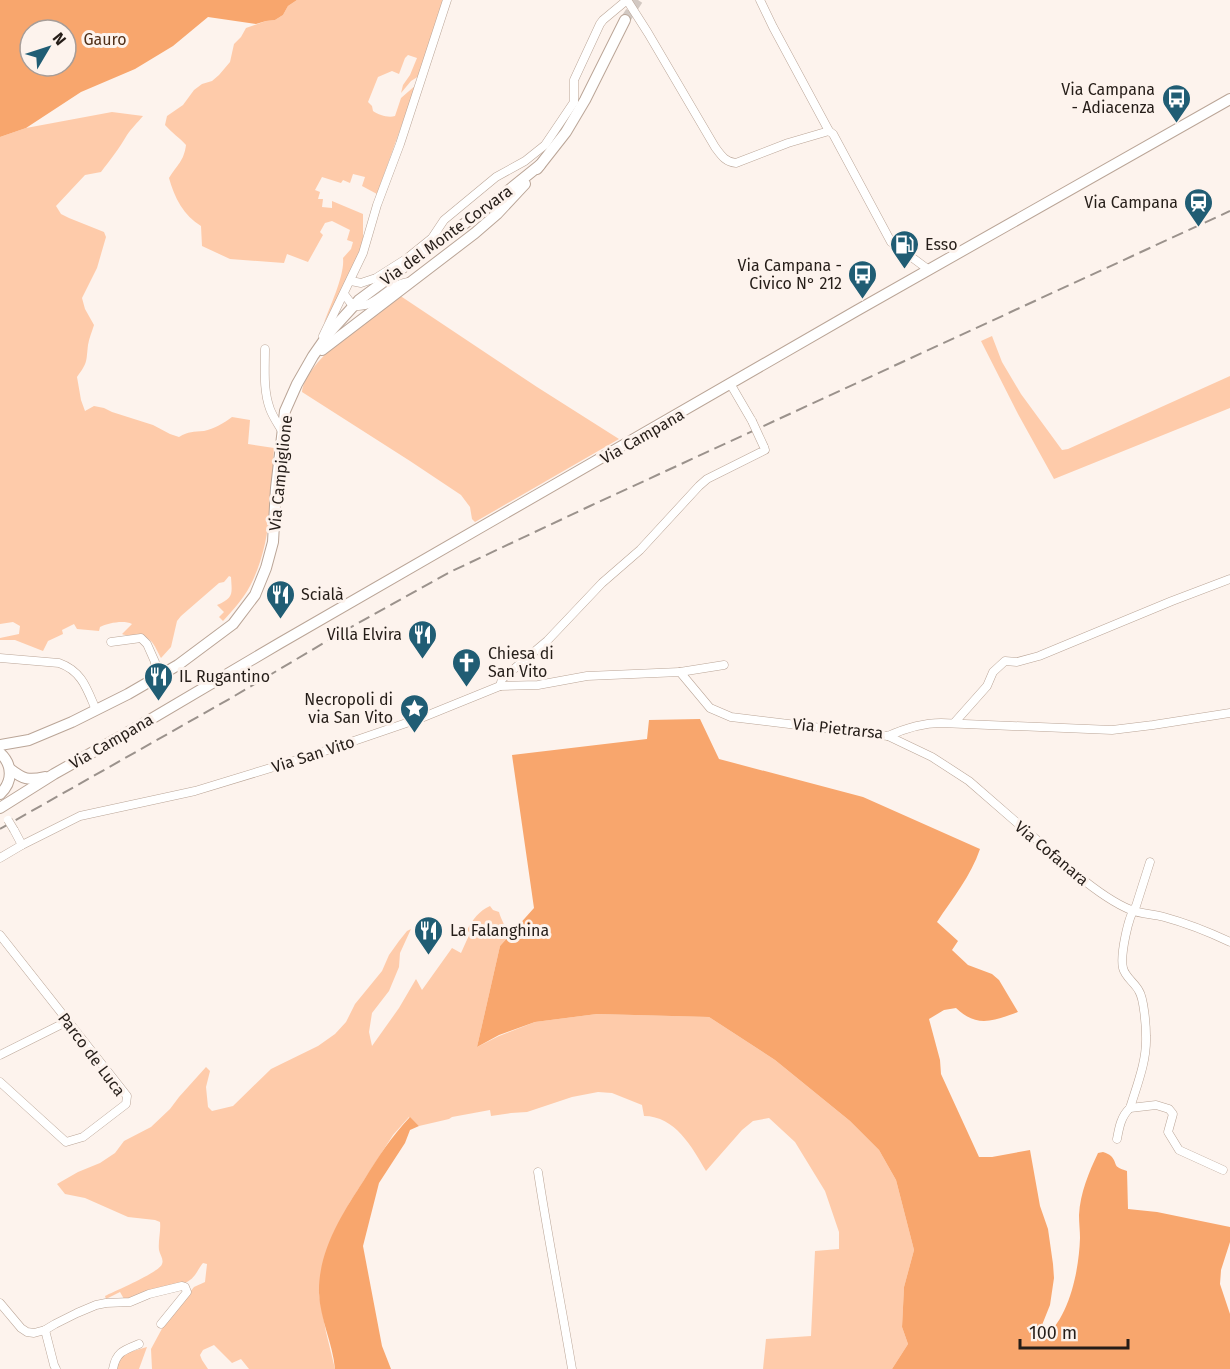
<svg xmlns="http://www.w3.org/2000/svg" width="1230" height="1369" viewBox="0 0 1230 1369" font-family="'Fira Sans',sans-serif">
	<rect width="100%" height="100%" fill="#fdf3ed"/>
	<g fill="#fecbaa">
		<path d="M297 0H445L419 76 411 81 401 93 403 85 410 75 417 58 408 55 405 58 399 74 392 71 378 77 368 102 372 106 373 111C379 115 388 118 395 116L401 98 416 85 377 194 362 186 365 177 353 174 350 183 343 180 341 183 322 177 315 190 320 192 318 199H323L322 207 332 208V201L363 214V238L360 251 350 275 324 323C330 306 345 275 343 258L351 249 353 242 347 240 350 230 332 221 325 223 320 232 323 235 308 262 287 254 284 263 230 259 202 246 201 226C184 216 174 197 169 178 177 165 184 161 186 145 180 138 172 133 165 125L167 116 183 105 194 90 202 84 212 81 219 75 230 62 234 44 241 37 246 28 266 21 275 20 283 15 288 6Z"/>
		<path d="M112 112 143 116C138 122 131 129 127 135 119 149 110 160 101 172L85 175 56 206 61 214 69 218 104 232 106 237 97 268 82 298 85 309 94 325C92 332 89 338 88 345 86 362 88 362 77 377L81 400 85 411 94 406 104 408 112 412 153 425 170 434 179 437C189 431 193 432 204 431 214 429 224 423 232 417L250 420 248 444 274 448C271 492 272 539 253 580 246 596 234 609 223 621L219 617 224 612 217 605C234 598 232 594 231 577L229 576 224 582 219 583 181 616 177 621 171 647 161 658C158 653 155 645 151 641 143 633 131 638 122 634L132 624C124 620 108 623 100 627L99 631 77 629 74 624 62 630 63 634 48 641 43 651 15 640H0V638L19 634 20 626 13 622 0 624V137L26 128Z"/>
		<path d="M399 295 537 387 619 439 475 522 472 519 470 507 461 495 410 461 302 392C306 359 373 315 399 295Z"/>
		<path d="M992 336 1002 362 1021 394 1062 450 1068 449 1230 376V408L1054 479 1018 414 981 341Z"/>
		<path d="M490 906 493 910 499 912C501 920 507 928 508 937L500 946 477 1047 499 1036 535 1022 597 1014 709 1017 775 1060 850 1121 879 1150 896 1180 914 1250 904 1287 902 1327 908 1344 892 1369H763L766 1339 811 1336 815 1251 839 1249V1232L825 1191 795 1142 769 1118 753 1121 742 1130 706 1171C692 1147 675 1116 644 1116L642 1105 612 1093 598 1092 572 1097 527 1112 511 1113 491 1116 490 1110 452 1117 449 1119 419 1126 409 1117 393 1135 350 1202 334 1232 319 1294 326 1332 335 1369H249L241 1359 232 1363 214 1345 203 1350 200 1355 202 1360 208 1369H152L151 1349 165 1323 194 1287 205 1282 207 1264 203 1263C200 1266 198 1271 195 1275 187 1286 172 1287 160 1290L157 1288 132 1300 124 1299 120 1292 106 1299 105 1296C115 1291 160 1272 162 1264 164 1259 160 1255 159 1250 158 1241 161 1231 160 1222L155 1220 128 1217 85 1198 65 1194 57 1184 78 1172 100 1163 115 1153 124 1141 151 1127 170 1109 179 1097 206 1067 210 1071 206 1087 208 1107 212 1111 233 1106 271 1069 318 1046 335 1034 346 1022 355 1004 382 971 389 955 399 941 407 931 411 929 400 953 399 967 389 991 372 1013 369 1032 372 1046 399 1008 416 979 422 990 452 948 461 953 470 933 467 930C473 919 479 911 490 906Z"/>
		<path d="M147 1347 139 1369H114C118 1353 133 1351 147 1347Z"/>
	</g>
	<g fill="#f8a66d" fill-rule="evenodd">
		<path d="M0 0H297L288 6 283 15 275 20 266 21 256 24 208 17 173 46 135 69 81 92 26 128 0 137ZM30 30H66V66H30Z"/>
		<path d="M700 719 719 759 863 797 980 849C971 876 952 899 937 922L958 941 952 950 968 965 992 974 999 980 1018 1012C993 1021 977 1028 956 1008L944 1010 929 1019 940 1060 941 1074 979 1157H992L1030 1150 1040 1206 1048 1229 1053 1264 1054 1278 1050 1305 1040 1330 1041 1340C1069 1321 1079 1271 1080 1238 1080 1231 1079 1223 1079 1215 1080 1193 1089 1172 1098 1153L1103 1152C1106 1153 1109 1154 1111 1156 1119 1165 1111 1166 1127 1171L1128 1209 1157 1212 1230 1227V1242L1221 1270 1220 1284 1230 1314V1369H892L908 1344 902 1327 904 1287 914 1250 896 1180 879 1150 850 1121 775 1060 709 1017 597 1014 535 1022 499 1035 477 1047 500 946 534 908 512 755 647 739 649 720Z"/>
		<path d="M410 1117 419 1126 410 1130 405 1143 379 1183 363 1246 382 1346 391 1369H335C333 1344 320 1319 319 1293 318 1251 342 1214 364 1180 378 1157 392 1136 410 1117Z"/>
	</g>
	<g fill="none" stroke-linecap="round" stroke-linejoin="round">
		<path stroke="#d2c8c2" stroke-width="10" stroke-dasharray="10 5" stroke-linecap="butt" d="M625 20 638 0"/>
		<defs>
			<g id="street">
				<path d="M627 0 648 33 715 147C721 155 725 162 736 163L788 143 829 131"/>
				<path d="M760 0 773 27 829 131 833 134 891 242 929 270"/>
				<path d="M351 281 361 283 376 278 406 259 432 238 444 220 496 177 525 161 545 145 574 102V80L600 24 603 20 627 0"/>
				<path d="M344 294 353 306C377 309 386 285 408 282"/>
				<path d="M323 336 363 253 377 205 400 144 447 0"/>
				<path d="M265 349C265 369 263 390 270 409 273 417 278 424 282 431"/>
				<path d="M731 385 752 421"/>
				<path d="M111 642 141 638 147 644 155 662 154 679"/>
				<path d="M0 658 59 663C82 671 87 689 96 710"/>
				<path d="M680 672 724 665"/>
				<path d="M500 686 538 685 587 676 680 672 710 708 731 717 888 736C906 728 922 723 941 723L1112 730 1153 725 1230 713"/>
				<path d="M955 722 987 686 993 672 1005 661 1017 662 1039 656 1172 601 1230 579"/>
				<path d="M888 736 932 757 969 781 1076 874C1093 888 1111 902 1131 910 1141 914 1153 914 1164 917 1186 923 1209 932 1230 942"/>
				<path d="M22 845 80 816 195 791 310 756 421 718 500 686 502 679 508 674 547 641 602 583 640 550 699 486 707 479 765 450 764 447"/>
				<path d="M0 858 22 845 14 830"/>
				<path d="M0 935 127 1096 126 1104 83 1137 66 1142 0 1082"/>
				<path d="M0 1055 68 1021"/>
				<path d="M1130 1108 1156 1105 1169 1109 1173 1114 1168 1132 1179 1150 1223 1170"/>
				<path d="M1117 1139C1119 1128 1121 1116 1130 1108 1137 1085 1147 1061 1146 1036 1146 1026 1144 999 1139 991 1135 983 1125 977 1123 968 1120 956 1128 916 1136 906L1150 862"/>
				<path d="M538 1172C548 1238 561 1303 572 1369"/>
				<path d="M0 1303 21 1328 27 1332 34 1333 45 1330 55 1324 77 1313 96 1305 106 1303 130 1302 149 1294 182 1286 185 1287 187 1292 161 1324"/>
				<path d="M45 1330 54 1365 56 1369"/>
				<path d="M113 1369C116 1352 124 1350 139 1344"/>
			</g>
			<g id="secondary">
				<path d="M537 169 566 132 585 100 625 20"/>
				<path d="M322 350 475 233 497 214 525 184"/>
				<path d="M0 745 29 740 72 722 128 694 178 665 233 624 255 595 266 568 273 542 276 488 285 411 297 384 313 356 329 333 359 300 390 277 489 206 540 165"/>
				<path d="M0 753C13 765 13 782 0 794"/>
				<path d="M10 769C23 779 28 781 45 777"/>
				<path d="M0 808 54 774 141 725 280 643 856 311 1230 99"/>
			</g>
		</defs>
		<use href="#street" stroke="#baa597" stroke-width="9"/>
		<use href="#secondary" stroke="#baa597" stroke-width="12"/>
		<use href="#street" stroke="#fff" stroke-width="8"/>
		<use href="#secondary" stroke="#fff" stroke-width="10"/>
		<path stroke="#9b928c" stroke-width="2" stroke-dasharray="12 6" stroke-linecap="butt" d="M0 829 231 698 344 631 450 572 590 506 1230 211"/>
		<defs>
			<g id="street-bridge">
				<path d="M752 421 764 447"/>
				<path d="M8 820 14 830"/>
			</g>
		</defs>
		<use href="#street-bridge" stroke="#baa597" stroke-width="9" stroke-linecap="butt"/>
		<use href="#street-bridge" stroke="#fff" stroke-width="8"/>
	</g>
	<defs>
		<symbol id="bus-pin" viewBox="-11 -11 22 30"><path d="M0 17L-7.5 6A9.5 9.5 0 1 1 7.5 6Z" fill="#205d74" stroke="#fdf3ed"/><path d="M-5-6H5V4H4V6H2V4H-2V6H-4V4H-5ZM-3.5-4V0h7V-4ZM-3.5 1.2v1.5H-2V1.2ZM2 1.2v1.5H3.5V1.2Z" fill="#fff"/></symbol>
		<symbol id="station-pin" viewBox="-11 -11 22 30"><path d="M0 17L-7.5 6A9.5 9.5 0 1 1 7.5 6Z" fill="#205d74" stroke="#fdf3ed"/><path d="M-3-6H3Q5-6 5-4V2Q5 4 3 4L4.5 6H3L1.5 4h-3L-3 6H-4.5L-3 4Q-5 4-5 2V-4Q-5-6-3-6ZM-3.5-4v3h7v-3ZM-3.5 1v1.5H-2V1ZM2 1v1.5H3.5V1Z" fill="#fff"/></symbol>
		<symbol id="fuel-pin" viewBox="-11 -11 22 30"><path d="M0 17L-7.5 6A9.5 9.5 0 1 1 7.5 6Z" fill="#205d74" stroke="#fdf3ed"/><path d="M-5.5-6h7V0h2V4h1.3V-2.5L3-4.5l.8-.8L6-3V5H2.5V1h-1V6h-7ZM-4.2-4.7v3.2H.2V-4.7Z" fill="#fff"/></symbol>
		<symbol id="restaurant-pin" viewBox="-11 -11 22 30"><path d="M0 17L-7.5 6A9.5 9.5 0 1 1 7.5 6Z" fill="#205d74" stroke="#fdf3ed"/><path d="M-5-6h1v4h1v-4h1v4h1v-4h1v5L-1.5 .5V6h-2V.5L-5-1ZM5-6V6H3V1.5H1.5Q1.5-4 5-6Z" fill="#fff"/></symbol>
		<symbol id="church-pin" viewBox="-11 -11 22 30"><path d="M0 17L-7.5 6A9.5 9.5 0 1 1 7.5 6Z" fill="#205d74" stroke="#fdf3ed"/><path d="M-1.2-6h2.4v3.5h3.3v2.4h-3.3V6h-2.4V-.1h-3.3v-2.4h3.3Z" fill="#fff"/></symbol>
		<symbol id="sight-pin" viewBox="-11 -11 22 30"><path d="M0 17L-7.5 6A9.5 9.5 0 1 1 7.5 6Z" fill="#205d74" stroke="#fdf3ed"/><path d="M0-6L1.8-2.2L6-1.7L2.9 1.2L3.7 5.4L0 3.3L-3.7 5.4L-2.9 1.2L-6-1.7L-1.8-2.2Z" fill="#fff"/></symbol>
	</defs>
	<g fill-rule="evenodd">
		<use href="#bus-pin" x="1160" y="82" width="33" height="45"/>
		<use href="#station-pin" x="1182" y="186" width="33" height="45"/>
		<use href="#fuel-pin" x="888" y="228" width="33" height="45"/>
		<use href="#bus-pin" x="846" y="258" width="33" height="45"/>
		<use href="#restaurant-pin" x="264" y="578" width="33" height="45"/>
		<use href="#restaurant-pin" x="406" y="618" width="33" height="45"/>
		<use href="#church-pin" x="450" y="646" width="33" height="45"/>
		<use href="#restaurant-pin" x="142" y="660" width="33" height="45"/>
		<use href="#sight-pin" x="398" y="692" width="33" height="45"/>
		<use href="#restaurant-pin" x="412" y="914" width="33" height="45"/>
	</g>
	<g text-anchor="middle" stroke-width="6" stroke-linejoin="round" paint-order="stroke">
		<g font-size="16" fill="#513018" stroke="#fdf3ed">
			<text x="105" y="45">Gauro</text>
		</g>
		<g font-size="16" fill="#251d18" stroke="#fdf3ed" text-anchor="end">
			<text x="1155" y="95">Via Campana<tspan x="1155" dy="18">- Adiacenza</tspan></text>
			<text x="1178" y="208">Via Campana</text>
			<text x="925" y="250" text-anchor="start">Esso</text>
			<text x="842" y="271">Via Campana -<tspan x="842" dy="18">Civico N° 212</tspan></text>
			<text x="301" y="600" text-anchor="start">Scialà</text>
			<text x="402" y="640">Villa Elvira</text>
			<text x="488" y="659" text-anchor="start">Chiesa di<tspan x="488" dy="18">San Vito</tspan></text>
			<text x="179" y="682" text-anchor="start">IL Rugantino</text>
			<text x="393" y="705">Necropoli di<tspan x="393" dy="18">via San Vito</tspan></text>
			<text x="450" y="936" text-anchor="start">La Falanghina</text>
		</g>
		<g font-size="16" fill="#251d18" stroke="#fdf3ed">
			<text transform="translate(446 235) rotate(-36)" y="6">Via del Monte Corvara</text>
			<text transform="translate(642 436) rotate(-30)" y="6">Via Campana</text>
			<text transform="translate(280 473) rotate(-84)" y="6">Via Campiglione</text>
			<text transform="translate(838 728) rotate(6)" y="6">Via Pietrarsa</text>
			<text transform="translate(111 741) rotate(-30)" y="6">Via Campana</text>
			<text transform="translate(313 754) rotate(-18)" y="6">Via San Vito</text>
			<text transform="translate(1052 853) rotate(40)" y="6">Via Cofanara</text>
			<text transform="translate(92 1054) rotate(53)" y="6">Parco de Luca</text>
		</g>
	</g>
	<g transform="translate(48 48) rotate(51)"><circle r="28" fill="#fdf3ed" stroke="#a79d98" stroke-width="1.5"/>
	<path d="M0-4.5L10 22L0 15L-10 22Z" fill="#205d74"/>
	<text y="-9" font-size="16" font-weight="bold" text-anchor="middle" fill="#251d18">N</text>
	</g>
	<path d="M1020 1339v9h108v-9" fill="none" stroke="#251d18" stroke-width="3"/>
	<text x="1029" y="1339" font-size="18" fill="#251d18" stroke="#fdf3ed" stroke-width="4.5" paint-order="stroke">100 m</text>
</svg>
